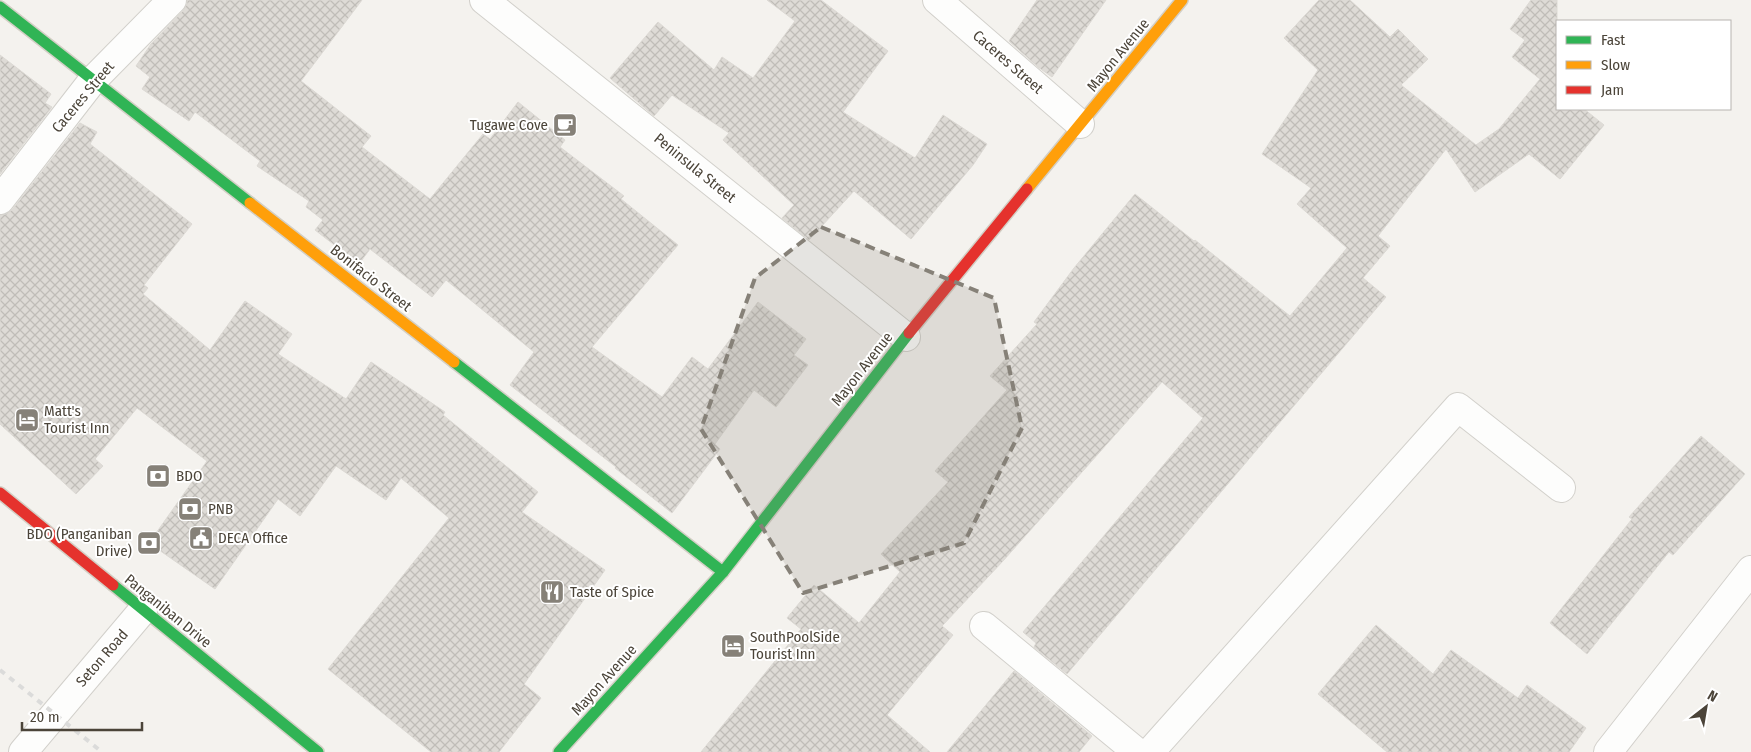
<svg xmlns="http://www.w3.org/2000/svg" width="1751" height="752" viewBox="0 0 1751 752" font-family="'Fira Sans Condensed',sans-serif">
	<defs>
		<pattern id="building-cross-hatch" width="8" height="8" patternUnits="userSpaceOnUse" patternTransform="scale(1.25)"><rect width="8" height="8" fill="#dedbd6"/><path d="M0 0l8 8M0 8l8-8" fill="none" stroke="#c0bdb8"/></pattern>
	</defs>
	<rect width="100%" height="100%" fill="#f4f2ee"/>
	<g fill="url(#building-cross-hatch)" stroke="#dcd9d4">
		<path d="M187 0H362L301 81 371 136 362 147 430 199 483 134 490 139 518 102 565 140 560 147 624 196 621 199 678 245 592 347 662 397 692 357 708 369 758 302 806 339 794 355 808 365 776 407 754 390 715 444 720 449 672 513 615 468 616 467 510 385 534 352 446 280 432 297 370 249 359 264 315 230 323 220 306 207 309 201 257 166 260 161 195 112 189 121 142 89 150 77 136 66 151 44 183 11 187 4Z"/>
		<path d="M767 0H821L888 51 843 112 915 158 943 115 987 144 973 165 911 239 854 191 809 240 782 218 794 205 723 140 729 133 672 95 654 116 610 78 658 22 714 70 722 57 753 78 795 21Z"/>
		<path d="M1037 0H1106L1052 77 1038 67 1009 41Z"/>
		<path d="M1319 0H1350L1390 37 1398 29 1428 59 1401 85 1476 145 1499 129 1540 79 1512 57 1525 40 1510 29 1531 0H1557V109H1584L1604 125 1560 179 1529 154 1475 192 1446 149 1378 236 1390 246 1363 278 1386 297 1067 674 1034 647 1036 643 1023 632 1203 418 1162 382 1003 561 942 626 953 635 887 715 930 752H701L801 629 787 618 814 585 859 623 900 572 881 554 948 482 935 471 1007 390 990 376 1037 324 1034 322 1074 268 1135 194 1194 241 1195 240 1290 316 1347 248 1297 204 1311 188 1262 154 1318 70 1284 38Z"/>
		<path d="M0 55 51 94 45 103 52 107 0 174Z"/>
		<path d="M80 123 97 132 90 144 192 224 144 285 148 288 143 294 210 350 245 301 292 334 278 354 346 399 371 362 445 412 443 415 538 492 522 512 605 570 524 684 541 698 499 752H431L328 669 449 518 401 478 386 500 336 466 300 516 278 499 215 589 149 543 207 461 137 408 95 459 103 466 76 494 0 424V215L6 214 12 210Z"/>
		<path d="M1701 436 1745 474 1673 555 1669 552 1587 654 1550 623 1632 519 1629 517Z"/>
		<path d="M1376 625 1433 674 1451 650 1518 698 1527 685 1586 728 1569 752H1387L1318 694Z"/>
		<path d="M1014 671 1092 736 1079 752H947Z"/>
	</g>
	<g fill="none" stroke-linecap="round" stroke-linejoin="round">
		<defs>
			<g id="street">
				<path d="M484 0 906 337"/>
				<path d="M937 0 1080 124"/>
				<path d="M0 200 93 80 172 0"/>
				<path d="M984 626 1137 752"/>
				<path d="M23 752 143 610"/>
				<path d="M1150 752 1458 407 1561 488"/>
				<path d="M1608 752 1751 570"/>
			</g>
			<g id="fast">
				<path d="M0 7 250 203"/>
				<path d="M454 362 723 572"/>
				<path d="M113 585 318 752"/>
				<path d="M559 752 723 572 909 333"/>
			</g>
			<g id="slow">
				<path d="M1027 189 1182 0"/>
				<path d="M250 203 454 362"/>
			</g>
			<g id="jam">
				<path d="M909 333 1027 189"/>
				<path d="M0 493 113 585"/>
			</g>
		</defs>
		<use href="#street" stroke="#d2d0cb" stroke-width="30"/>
		<use href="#fast" stroke="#d3cfc5" stroke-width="14"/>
		<use href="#slow" stroke="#d3cfc5" stroke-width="14"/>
		<use href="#jam" stroke="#d3cfc5" stroke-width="14"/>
		<use href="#street" stroke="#fdfdfc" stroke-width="28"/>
		<use href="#fast" stroke="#30b455" stroke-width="11"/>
		<use href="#slow" stroke="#ff9f0a" stroke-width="11"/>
		<use href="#jam" stroke="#e5322d" stroke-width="11"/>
		<path stroke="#dbdbda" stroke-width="4" stroke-dasharray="6 6" stroke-linecap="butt" d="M0 670 102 752"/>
	</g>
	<path fill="#868178" fill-opacity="0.2" stroke="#868178" stroke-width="4" stroke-dasharray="10 6" stroke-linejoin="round" d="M821 227 994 298 1022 428 964 543 803 593 701 429 755 278Z"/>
	<defs>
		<symbol id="cafe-square" viewBox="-11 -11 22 22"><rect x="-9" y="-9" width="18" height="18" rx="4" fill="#868178" stroke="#fff"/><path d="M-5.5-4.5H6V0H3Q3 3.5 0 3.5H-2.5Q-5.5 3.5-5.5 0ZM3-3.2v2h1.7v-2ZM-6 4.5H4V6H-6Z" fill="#fff"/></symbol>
		<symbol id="hotel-square" viewBox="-11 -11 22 22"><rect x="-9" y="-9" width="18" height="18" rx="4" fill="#868178" stroke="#fff"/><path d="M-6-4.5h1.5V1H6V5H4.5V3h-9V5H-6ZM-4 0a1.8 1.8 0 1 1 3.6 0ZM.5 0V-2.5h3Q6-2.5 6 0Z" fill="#fff"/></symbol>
		<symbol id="bank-square" viewBox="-11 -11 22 22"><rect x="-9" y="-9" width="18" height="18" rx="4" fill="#868178" stroke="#fff"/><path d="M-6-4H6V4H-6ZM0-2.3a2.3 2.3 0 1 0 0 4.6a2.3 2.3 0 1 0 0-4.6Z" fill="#fff"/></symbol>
		<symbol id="civic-square" viewBox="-11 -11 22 22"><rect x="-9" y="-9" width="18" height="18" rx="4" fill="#868178" stroke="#fff"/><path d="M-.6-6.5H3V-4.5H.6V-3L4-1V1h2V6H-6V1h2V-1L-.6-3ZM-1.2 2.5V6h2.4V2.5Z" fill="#fff"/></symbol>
		<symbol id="restaurant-square" viewBox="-11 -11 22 22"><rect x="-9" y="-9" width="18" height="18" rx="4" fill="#868178" stroke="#fff"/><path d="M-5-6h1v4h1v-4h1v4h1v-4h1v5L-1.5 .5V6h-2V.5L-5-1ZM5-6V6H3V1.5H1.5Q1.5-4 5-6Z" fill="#fff"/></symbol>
	</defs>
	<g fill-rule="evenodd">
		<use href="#cafe-square" x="551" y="111" width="28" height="28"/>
		<use href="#hotel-square" x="13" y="406" width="28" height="28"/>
		<use href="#bank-square" x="144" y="462" width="28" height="28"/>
		<use href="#bank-square" x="176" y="495" width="28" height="28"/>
		<use href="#civic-square" x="187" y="524" width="28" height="28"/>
		<use href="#bank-square" x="135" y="529" width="28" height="28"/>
		<use href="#restaurant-square" x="538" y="578" width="28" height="28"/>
		<use href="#hotel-square" x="719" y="632" width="28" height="28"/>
	</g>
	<g text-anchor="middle" stroke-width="4" stroke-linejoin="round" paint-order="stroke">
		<g font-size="15" fill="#4b4439" stroke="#fff">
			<text transform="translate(1118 55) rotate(-51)" y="5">Mayon Avenue</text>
			<text transform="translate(1008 62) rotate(41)" y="5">Caceres Street</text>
			<text transform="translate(83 97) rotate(-50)" y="5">Caceres Street</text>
			<text transform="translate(695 168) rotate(39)" y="5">Peninsula Street</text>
			<text transform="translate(371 278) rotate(38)" y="5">Bonifacio Street</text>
			<text transform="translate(862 369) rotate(-52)" y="5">Mayon Avenue</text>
			<text transform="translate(168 611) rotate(39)" y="5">Panganiban Drive</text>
			<text transform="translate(102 658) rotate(-49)" y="5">Seton Road</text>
			<text transform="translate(604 680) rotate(-48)" y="5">Mayon Avenue</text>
		</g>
		<g font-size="15" fill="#4b4439" stroke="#fff" text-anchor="start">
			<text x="548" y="130" text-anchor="end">Tugawe Cove</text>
			<text x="44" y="416">Matt's<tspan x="44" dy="17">Tourist Inn</tspan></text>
			<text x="176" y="481">BDO</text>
			<text x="208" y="514">PNB</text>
			<text x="132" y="539" text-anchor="end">BDO (Panganiban<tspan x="132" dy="17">Drive)</tspan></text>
			<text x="218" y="543">DECA Office</text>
			<text x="570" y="597">Taste of Spice</text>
			<text x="750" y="642">SouthPoolSide<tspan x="750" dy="17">Tourist Inn</tspan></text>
		</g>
	</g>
	<rect x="1556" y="20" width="175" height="90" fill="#ffffff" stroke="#b7b4b0"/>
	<rect x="1566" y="36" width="25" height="8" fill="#30b455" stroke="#b7b4b0"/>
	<text x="1601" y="45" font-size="15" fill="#4b4439">Fast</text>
	<rect x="1566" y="61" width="25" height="8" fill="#ff9f0a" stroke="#b7b4b0"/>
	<text x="1601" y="70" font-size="15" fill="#4b4439">Slow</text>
	<rect x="1566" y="86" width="25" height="8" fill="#e5322d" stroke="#b7b4b0"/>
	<text x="1601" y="95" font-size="15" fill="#4b4439">Jam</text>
	<g transform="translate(1706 707) rotate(31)" stroke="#ffffff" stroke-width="4" paint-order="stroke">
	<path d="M0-4L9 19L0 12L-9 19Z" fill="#4b4439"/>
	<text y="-8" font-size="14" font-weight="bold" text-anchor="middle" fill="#4b4439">N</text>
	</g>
	<path d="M22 722v8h120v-8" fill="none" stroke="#4b4439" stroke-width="2.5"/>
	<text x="30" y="722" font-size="15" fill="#4b4439" stroke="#ffffff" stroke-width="4" paint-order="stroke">20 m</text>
</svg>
